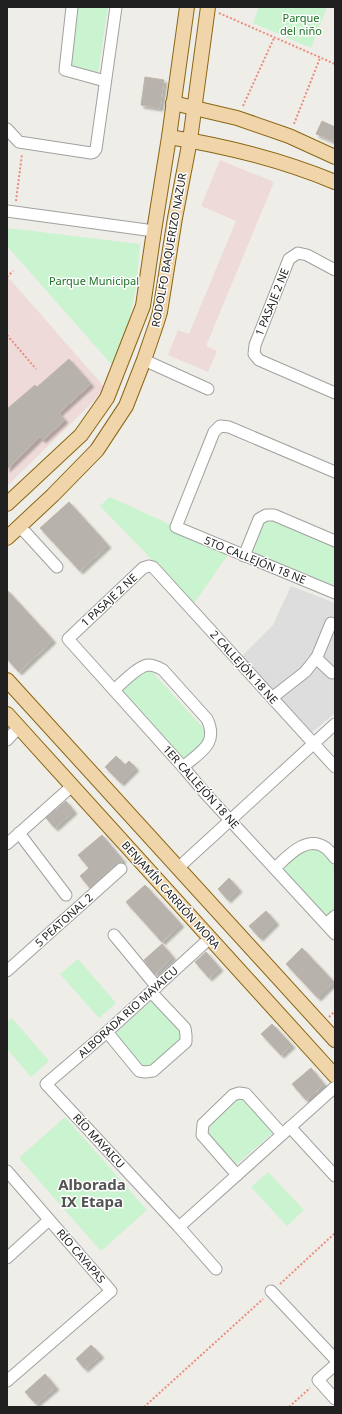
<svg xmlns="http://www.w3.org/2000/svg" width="342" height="1414" viewBox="0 0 342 1414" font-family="'Noto Sans',sans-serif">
	<defs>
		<filter id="shadow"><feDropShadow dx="3" dy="3" stdDeviation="1" flood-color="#0004"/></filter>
	</defs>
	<rect width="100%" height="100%" fill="#efede7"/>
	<path fill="#dedddd" d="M291 586 335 603V713L310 734 242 656 273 625Z"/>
	<g fill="#eedad9">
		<path d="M220 160 274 182 206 346 217 351 208 372 168 355 178 330 189 334 236 221 201 206Z"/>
		<path d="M7 276 106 389 7 486Z"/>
	</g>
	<g fill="#caf3cf">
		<path d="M73 7H108L98 73 64 68Z"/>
		<path d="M259 7H327L311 48 253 23Z"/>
		<path d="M7 228 140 244 136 287 129 320 112 365 7 246Z"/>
		<path d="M110 497 230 552 194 603 100 506Z"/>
		<path d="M272 519 335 547V586L250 551C255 537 256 523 272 519Z"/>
		<path d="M147 670 153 673 207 732 201 746 183 763 119 690Z"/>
		<path d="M309 847 321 849 335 866V913L327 920 278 868Z"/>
		<path d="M78 959 116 1003 99 1018 60 974Z"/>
		<path d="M153 999 181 1029 182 1041 153 1067 140 1066 115 1034Z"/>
		<path d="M12 1018 49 1061 31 1077 7 1049V1022Z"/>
		<path d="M235 1099H245L274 1132 236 1165 208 1134 209 1125Z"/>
		<path d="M65 1117 147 1210 101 1251 19 1158Z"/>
		<path d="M268 1172 304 1210 287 1226 251 1187Z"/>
	</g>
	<g fill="#b8b2ad" stroke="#bfb5ab" filter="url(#shadow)">
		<path d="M145 77 164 80 160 108 141 105Z"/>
		<path d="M322 121 335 127V136L333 141 316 134Z"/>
		<path d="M69 359 91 384 59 413 65 420 43 440 40 437 7 469V409L35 385 37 387Z"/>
		<path d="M69 502 108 545 80 571 40 528Z"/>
		<path d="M7 590 53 640 19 672 7 659Z"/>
		<path d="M116 756 125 765 129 761 136 768 121 783 105 767Z"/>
		<path d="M66 801 74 811 55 828 46 818Z"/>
		<path d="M102 835 123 860 116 864 90 888 80 876 89 868 78 855Z"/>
		<path d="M229 878 239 889 228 900 218 889Z"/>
		<path d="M145 885 181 924 162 942 126 902Z"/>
		<path d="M266 911 276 922 260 938 249 926Z"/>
		<path d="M162 944 173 957 155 974 144 960Z"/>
		<path d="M302 948 334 982 318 998 286 964Z"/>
		<path d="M206 952 220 968 209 978 195 962Z"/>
		<path d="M272 1024 292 1045 281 1055 261 1034Z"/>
		<path d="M311 1068 324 1084 306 1100 292 1084Z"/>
		<path d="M91 1345 101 1355 85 1369 76 1359Z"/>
		<path d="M45 1374 56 1387 36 1404 25 1392Z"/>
	</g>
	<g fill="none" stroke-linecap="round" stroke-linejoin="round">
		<defs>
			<g id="minor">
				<path d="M72 7 65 70 105 81"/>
				<path d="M7 129 19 142 91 153 94 152 96 149 116 7"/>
				<path d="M7 211 154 231"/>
				<path d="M335 270 307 255 298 253 289 259 255 345 254 354 259 360 335 393"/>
				<path d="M144 360 208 389"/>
				<path d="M335 472 229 427 220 426 214 432 176 527 335 593"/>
				<path d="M19 527 26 533 57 567"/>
				<path d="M244 556 259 519 266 515H274L335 541"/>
				<path d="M316 658 332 673"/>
				<path d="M114 690C122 683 138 666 148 665 153 665 158 667 163 670L207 719C219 744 200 752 183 767"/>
				<path d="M273 697 305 672 317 657 331 623"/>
				<path d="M7 740 19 727"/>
				<path d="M335 767 153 567 149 566 143 568 68 639 183 767 205 793 335 934"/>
				<path d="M19 833 66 895"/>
				<path d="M7 844 72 786"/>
				<path d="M178 868 335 724"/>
				<path d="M275 868C288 856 307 834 326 848 330 851 332 855 335 858"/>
				<path d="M326 924 335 916"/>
				<path d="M114 935 157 987"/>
				<path d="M210 938 107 1032 46 1084 179 1227 216 1269"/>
				<path d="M7 971 121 869"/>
				<path d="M107 1032 139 1071 145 1072 153 1071 186 1042V1035L185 1028 151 992"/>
				<path d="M290 1127 335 1176"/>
				<path d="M7 1171 111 1291 7 1381"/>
				<path d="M237 1175 202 1135 203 1124 233 1095 239 1093 246 1094 282 1134"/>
				<path d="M179 1227 335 1087"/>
				<path d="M7 1258 49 1220"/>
				<path d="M271 1291 335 1359"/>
				<path d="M335 1365 318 1380 335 1399"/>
			</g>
			<g id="major">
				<path d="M173 103 237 118 289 136 335 157"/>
				<path d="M169 137C226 146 282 160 335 182"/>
				<path d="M7 504 81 435 107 398 143 306 154 231 169 137 187 7"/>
				<path d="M7 538 53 495 97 450 126 406 144 360 157 322 160 312 175 218 190 140 208 7"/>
				<path d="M7 680 335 1040"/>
				<path d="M7 714 335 1076"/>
			</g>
		</defs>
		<use href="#minor" stroke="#a1a1a1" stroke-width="13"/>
		<use href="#major" stroke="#896612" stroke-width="16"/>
		<g stroke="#ea8d7e" stroke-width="2" stroke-dasharray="2 2" stroke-linecap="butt">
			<path d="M219 13 335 64"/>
			<path d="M243 106 274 38"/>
			<path d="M294 124 320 58"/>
			<path d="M16 201 22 154"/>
			<path d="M7 277 13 271"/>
			<path d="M7 335 36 369"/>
			<path d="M329 1017 335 1011"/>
			<path d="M280 1284 335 1233"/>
			<path d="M144 1407 263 1299"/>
			<path d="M289 1407 310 1388"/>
		</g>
		<use href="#minor" stroke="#fff" stroke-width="11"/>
		<use href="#major" stroke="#f1d5aa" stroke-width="14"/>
	</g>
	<g text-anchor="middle" stroke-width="3" stroke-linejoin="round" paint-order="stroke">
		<g font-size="11" fill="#197224" stroke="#fff">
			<text x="301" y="22">Parque<tspan x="301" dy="13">del niño</tspan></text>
			<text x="94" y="285">Parque Municipal</text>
		</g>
		<g font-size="11" fill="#202020" stroke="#fff">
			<text transform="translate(169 250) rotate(-80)" y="4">RODOLFO BAQUERIZO NAZUR</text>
			<text transform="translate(272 302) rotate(-68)" y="4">1 PASAJE 2 NE</text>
			<text transform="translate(255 560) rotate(22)" y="4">5TO CALLEJÓN 18 NE</text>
			<text transform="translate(109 600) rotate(-43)" y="4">1 PASAJE 2 NE</text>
			<text transform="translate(244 667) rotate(48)" y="4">2 CALLEJÓN 18 NE</text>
			<text transform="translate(201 787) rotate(48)" y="4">1ER CALLEJÓN 18 NE</text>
			<text transform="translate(171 895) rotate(48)" y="4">BENJAMÍN CARRIÓN MORA</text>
			<text transform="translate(64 920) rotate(-42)" y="4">5 PEATONAL 2</text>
			<text transform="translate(128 1012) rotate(-42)" y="4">ALBORADA RIO MAYAICU</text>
			<text transform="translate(99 1141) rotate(47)" y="4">RÍO MAYAICU</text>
			<text transform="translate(81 1256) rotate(49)" y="4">RÍO CAYAPAS</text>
		</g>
		<g font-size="15" font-weight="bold" fill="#535353" stroke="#fff">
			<text x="92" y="1190">Alborada<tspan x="92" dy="17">IX Etapa</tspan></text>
		</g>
	</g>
	<rect width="342" height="1414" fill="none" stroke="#202020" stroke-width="16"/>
</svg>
